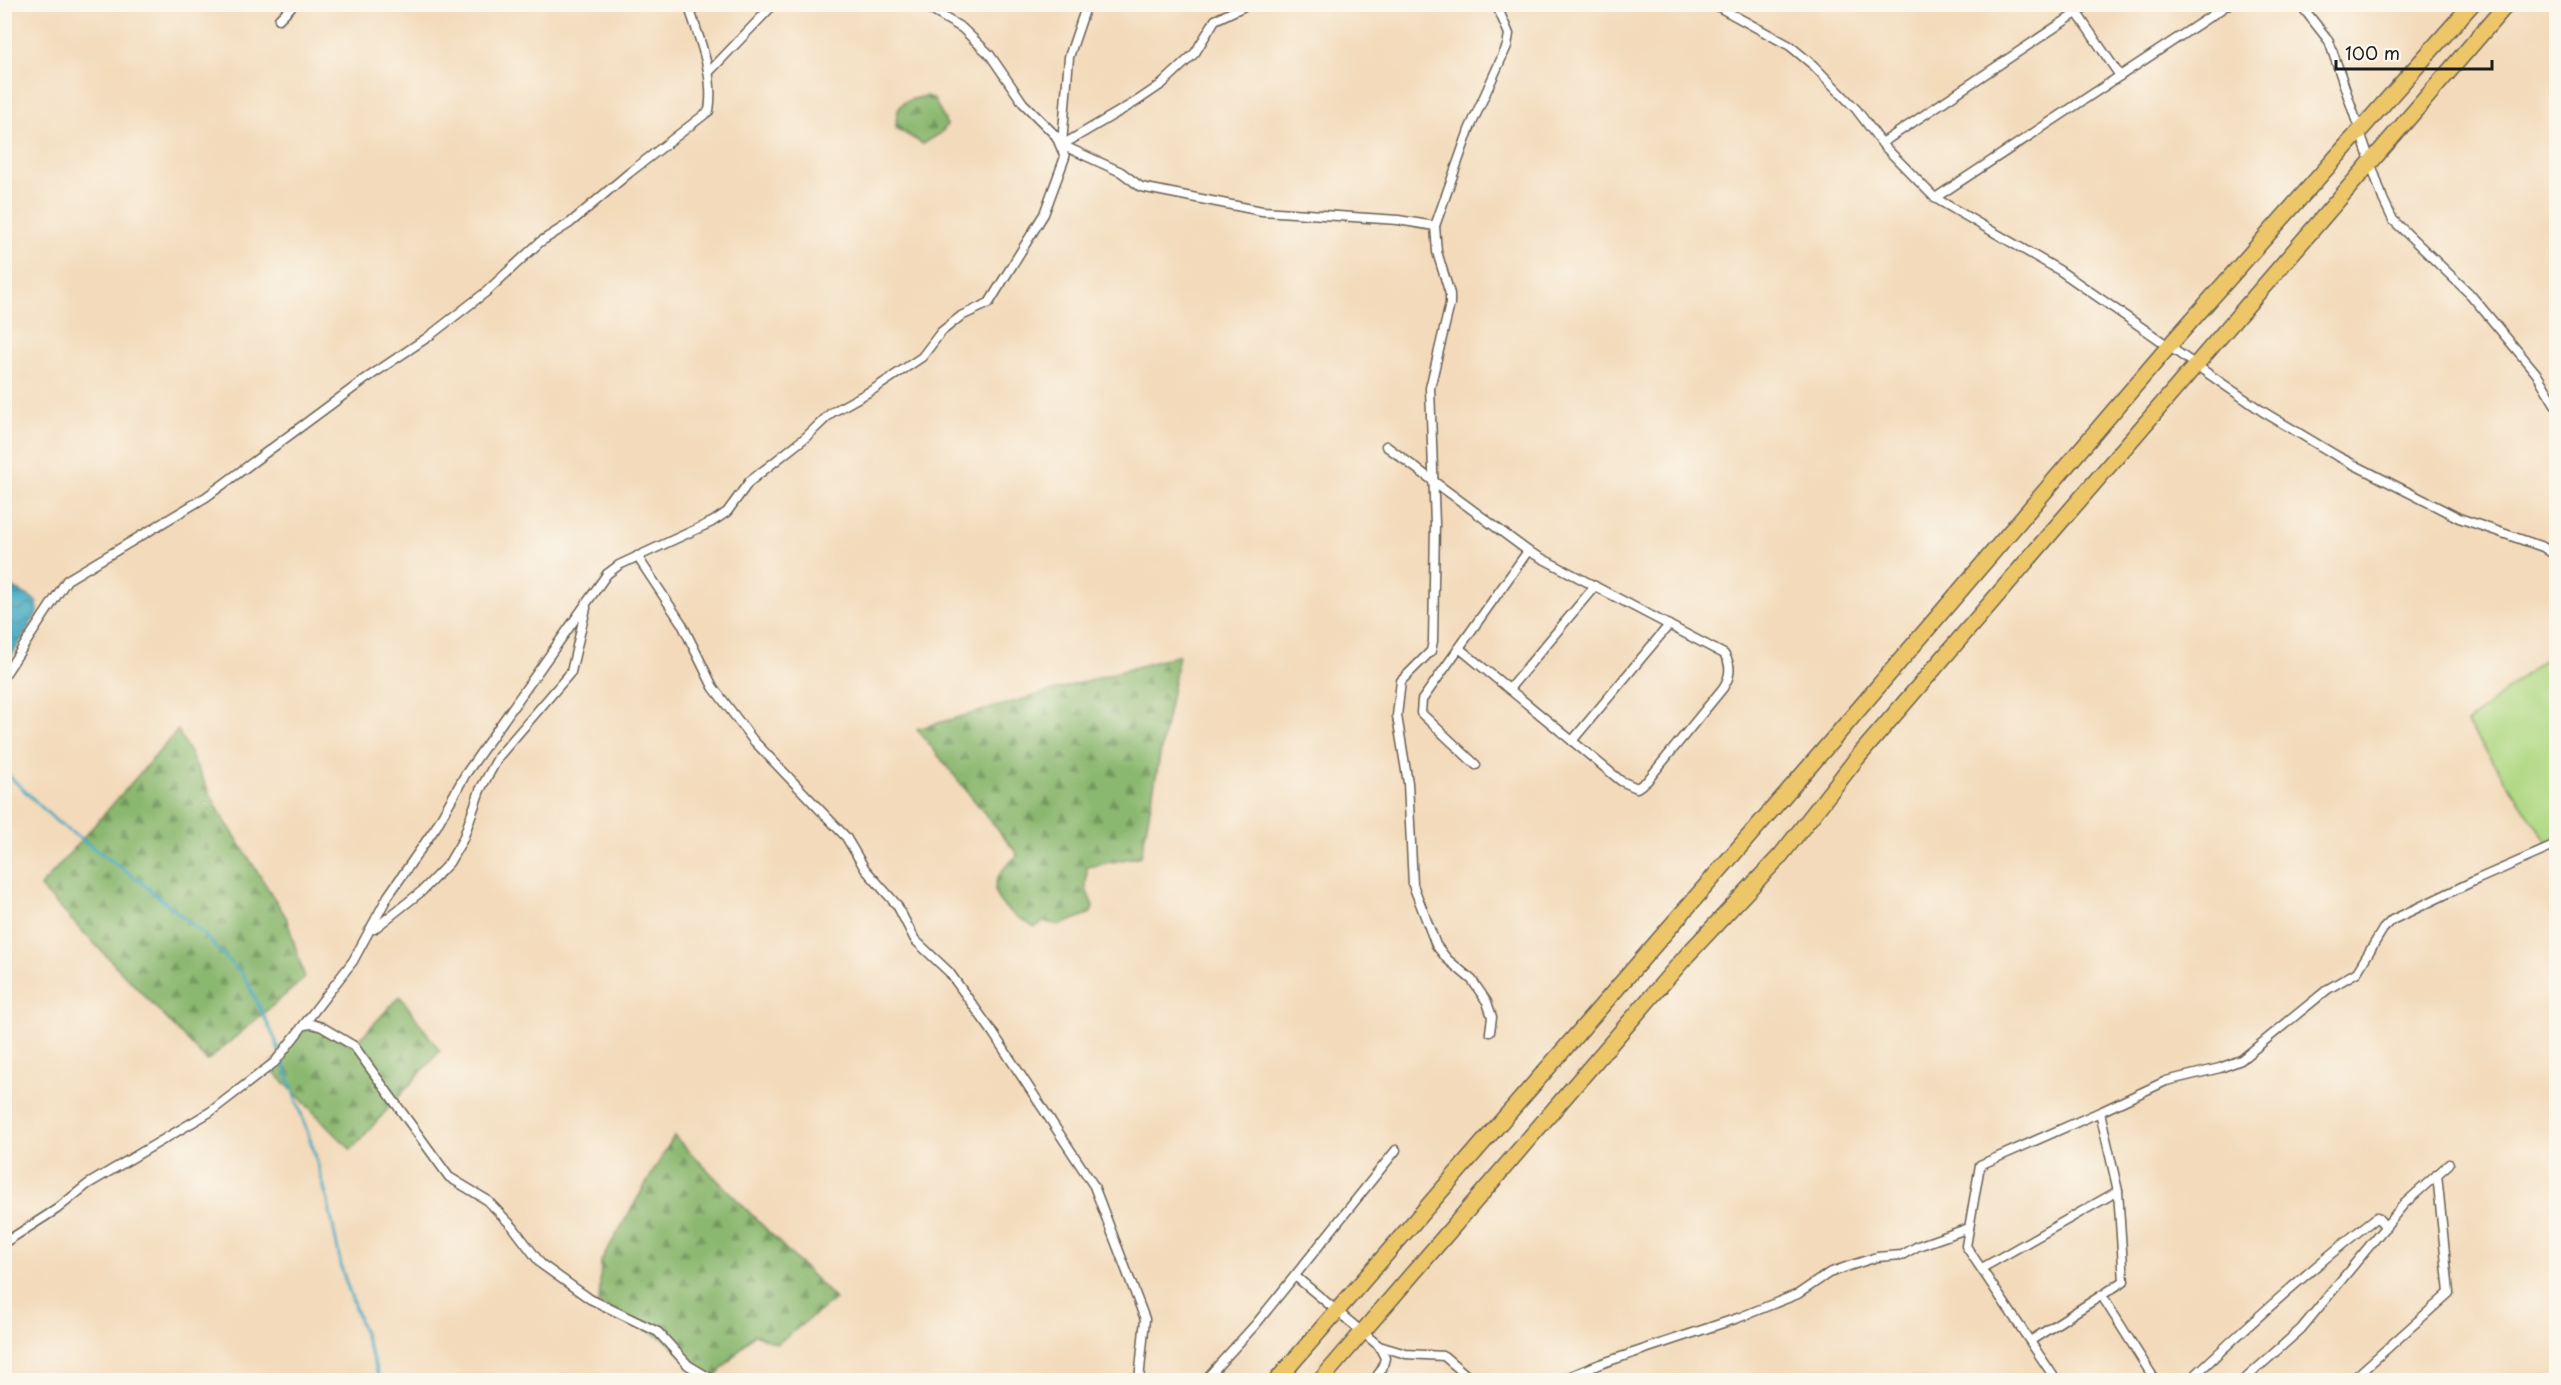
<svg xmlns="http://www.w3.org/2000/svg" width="2561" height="1385" viewBox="0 0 2561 1385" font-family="'Playpen Sans',sans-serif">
	<defs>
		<pattern id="forest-firs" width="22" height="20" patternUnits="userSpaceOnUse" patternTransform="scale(1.5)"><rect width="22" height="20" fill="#8bb870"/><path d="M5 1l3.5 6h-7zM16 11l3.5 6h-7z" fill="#71955b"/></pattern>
		<pattern id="water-waves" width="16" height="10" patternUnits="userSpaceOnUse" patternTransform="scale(1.5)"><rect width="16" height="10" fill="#41a7c1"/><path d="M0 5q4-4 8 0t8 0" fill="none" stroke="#36879c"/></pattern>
	</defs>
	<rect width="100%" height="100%" fill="#fbf7ec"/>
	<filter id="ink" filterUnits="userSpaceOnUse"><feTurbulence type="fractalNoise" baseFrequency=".0167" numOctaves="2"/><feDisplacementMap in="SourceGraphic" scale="12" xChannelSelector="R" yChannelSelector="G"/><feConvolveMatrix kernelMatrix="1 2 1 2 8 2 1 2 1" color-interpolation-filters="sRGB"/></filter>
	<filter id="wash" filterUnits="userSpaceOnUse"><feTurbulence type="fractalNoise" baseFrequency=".008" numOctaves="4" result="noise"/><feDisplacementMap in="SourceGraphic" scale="24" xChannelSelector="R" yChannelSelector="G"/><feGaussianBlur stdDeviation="1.35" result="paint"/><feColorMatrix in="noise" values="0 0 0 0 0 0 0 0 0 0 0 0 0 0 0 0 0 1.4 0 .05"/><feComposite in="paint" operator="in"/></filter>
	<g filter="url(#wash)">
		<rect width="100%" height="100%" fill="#f3daba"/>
		<path fill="#afd882" stroke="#667a4f" stroke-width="1.5" d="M2556 649V836L2547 842 2467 723Z"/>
		<g fill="url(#forest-firs)" stroke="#546a46" stroke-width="1.5">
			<path d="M926 96 934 99 947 125 941 133 923 144 896 128C896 102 902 101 926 96Z"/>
			<path d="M1179 655 1141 856 1087 867 1086 889 1093 906 1091 913 1061 925 1044 922 1035 927C996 907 977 888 1018 855L917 729Z"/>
			<path d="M178 730 219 811 286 917 305 978 207 1061 40 887Z"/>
			<path d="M400 996 440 1051 351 1150 269 1067 304 1025 312 1024 354 1045Z"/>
			<path d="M674 1136 835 1299 777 1344 754 1334 712 1380 699 1373 666 1340 599 1304 601 1261Z"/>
		</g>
		<path fill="url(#water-waves)" stroke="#2e626e" stroke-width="1.5" d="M5 584 31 597 37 603V613L5 667Z"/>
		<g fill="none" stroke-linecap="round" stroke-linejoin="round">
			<path stroke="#41a7c1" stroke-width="3" d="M4 771 56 821 137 879 203 934 244 976 275 1039 314 1151 328 1202 342 1270 380 1380"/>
		</g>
	</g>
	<g filter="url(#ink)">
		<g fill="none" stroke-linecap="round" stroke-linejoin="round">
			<defs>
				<g id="street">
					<path d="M1713 4 1790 46 1813 65 1856 109 1884 146 1935 198 2059 270 2262 411 2337 456 2459 518 2543 547 2556 556"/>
					<path d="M2074 4 2077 13 2120 76"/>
					<path d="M2300 4 2329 41 2383 199 2393 220 2470 294 2536 373 2556 406"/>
					<path d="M279 19 294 4"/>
					<path d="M709 72 774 4"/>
					<path d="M1882 143 2090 4"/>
					<path d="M1062 144 1069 57 1087 4"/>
					<path d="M1062 145 1121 172 1141 187 1262 211 1398 220 1435 226"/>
					<path d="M1062 145 1137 101 1162 84 1195 53 1215 20 1249 4"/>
					<path d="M1935 198 2229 4"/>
					<path d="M1386 446 1528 551 1724 654C1732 665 1731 676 1723 688L1647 781 1637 788 1621 781 1459 648"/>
					<path d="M637 556 682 624 713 687 753 740 846 837 865 869 897 905 915 940 949 972 991 1030 1094 1186 1145 1319 1139 1380"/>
					<path d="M4 676 67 580 206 497 364 380 428 337 486 292 540 242 570 223 629 173 709 111C715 74 699 39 688 4"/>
					<path d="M1509 689 1595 586"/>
					<path d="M1572 741 1669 625"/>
					<path d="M1476 765 1421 713 1422 700 1528 551"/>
					<path d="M374 929 422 891 449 863 463 839 480 790 499 756 571 672 586 608"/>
					<path d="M304 1025 312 1024 322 1027 354 1046 449 1177 487 1200 513 1227 541 1264 590 1299 658 1332 688 1365 713 1380"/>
					<path d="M1490 1032 1492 1017 1487 1002 1472 980 1447 959 1436 945 1413 885 1408 783 1397 716 1401 681 1431 651 1433 641 1435 524 1430 388 1450 304V294L1437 252 1435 226 1469 130 1507 46 1509 34 1496 4"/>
					<path d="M2100 1112 2166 1081 2220 1068 2241 1060 2328 989 2357 972 2383 929 2392 920 2478 879 2556 845"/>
					<path d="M4 1243 57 1209 88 1184 210 1112 275 1062 353 961 388 896 436 827 465 775 607 574 619 565 712 522 727 512 749 482 806 437 831 413 874 389 922 357 941 332 961 316 989 303 1044 214 1065 157 1056 136 1023 103 990 55 962 28 921 4"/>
					<path d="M1982 1268 2118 1191"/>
					<path d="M1295 1276 1379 1346 1406 1354 1444 1356 1472 1380"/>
					<path d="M2102 1296 2155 1380"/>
					<path d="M2030 1341 2124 1281 2118 1191 2100 1112 1980 1165 1966 1246 2056 1380"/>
					<path d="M1205 1380 1256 1324 1396 1150"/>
					<path d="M1374 1380 1382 1369 1385 1358 1379 1346"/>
					<path d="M1561 1380 1600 1364 1738 1318 1798 1294 1829 1273 1852 1265 1877 1257 1902 1255 1918 1246 1969 1228"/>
					<path d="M2190 1380C2250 1323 2311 1268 2377 1217L2386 1227"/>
					<path d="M2244 1380 2301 1329 2404 1204 2449 1164"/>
					<path d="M2352 1380 2449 1293 2437 1174"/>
				</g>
				<g id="highway">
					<path d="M1277 1380 1835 737 2169 346 2472 4"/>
					<path d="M1321 1380 1688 954 1781 855 1857 758 2507 4"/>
				</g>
			</defs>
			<use href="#street" stroke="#675e53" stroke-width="11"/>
			<use href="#highway" stroke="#675e53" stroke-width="18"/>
			<use href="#street" stroke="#fff" stroke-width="8"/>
			<use href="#highway" stroke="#ecc669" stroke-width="15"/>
		</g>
	</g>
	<rect width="2561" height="1385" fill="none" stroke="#fbf7ec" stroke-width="24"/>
	<path d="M2336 60v9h156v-9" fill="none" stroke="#1c1c1c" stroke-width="3"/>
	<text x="2345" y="60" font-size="18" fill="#1c1c1c" stroke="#fbf7ec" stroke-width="4.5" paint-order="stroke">100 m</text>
</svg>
